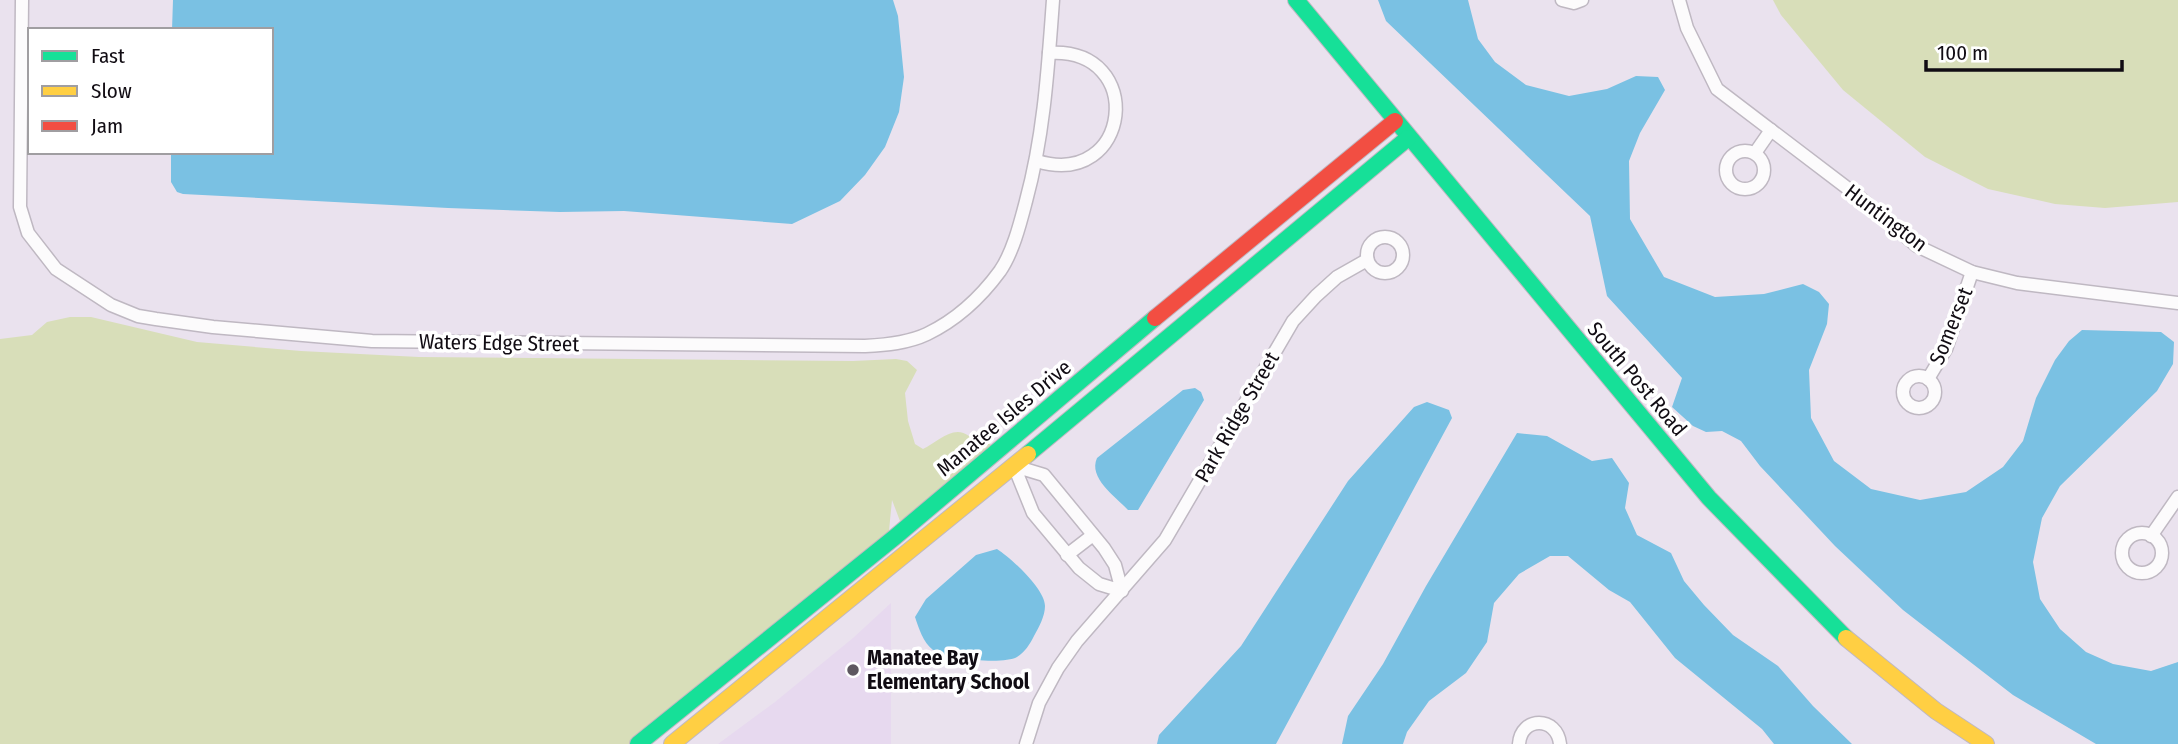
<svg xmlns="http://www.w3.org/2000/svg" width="2178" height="744" viewBox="0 0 2178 744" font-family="'Fira Sans Condensed',sans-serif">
	<rect width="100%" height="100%" fill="#eae2ee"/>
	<path fill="#e7d9ef" d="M891 603V744H718L775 702 853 638Z"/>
	<g fill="#d8deb9">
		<path d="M1773 0H2178V202L2105 208 2055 204 1988 189 1925 157 1843 90 1781 15Z"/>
		<path d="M70 317H91L197 342 301 351 419 357 853 361 896 359 907 361 917 370 905 393 908 421 915 444 923 449C938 442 953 424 969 436L977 431 997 451 973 471 900 521 892 500 888 541 638 744H0V339L32 335 47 322Z"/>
	</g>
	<g fill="#7ac1e3">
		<path d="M173 0H893L898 16 904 77 899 112 885 147 865 175 840 201 792 224 624 211 560 212 448 208 183 194 177 192 171 182V152H271V30H172Z"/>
		<path d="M1378 0H1468L1478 39 1495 62 1526 85 1569 96 1607 89 1636 76 1658 77 1665 90 1640 133 1629 161 1630 219 1664 277 1715 297 1764 294 1803 284 1819 292 1829 304 1827 324 1809 370 1811 418 1834 461 1871 489 1920 500 1966 492 2003 467 2023 441 2036 398 2055 360 2069 341 2082 330 2161 332 2174 342 2173 364 2157 391 2060 486 2042 518 2033 562 2040 599 2060 629 2086 652 2113 664 2151 671 2178 662V744H2096L2013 695 1903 610 1835 546 1760 466 1741 441 1722 431 1706 432 1693 426 1672 407 1682 378 1607 296 1590 216 1386 21Z"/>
		<path d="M1195 388 1201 392 1204 400 1138 510H1128C1115 496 1088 478 1097 458L1183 390Z"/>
		<path d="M1427 402 1449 410 1452 418 1276 744H1157L1159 735 1241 646 1348 481 1414 407Z"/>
		<path d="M1517 433 1547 436 1592 461 1612 458 1629 483 1625 508 1637 535 1671 553 1684 581 1704 605 1733 635 1778 666 1813 706 1852 744H1774L1762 729 1675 658 1630 602 1609 590 1568 556H1550L1519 574 1494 603 1487 642 1466 673 1429 701 1407 732 1403 744H1342L1348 716 1383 664 1426 586Z"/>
		<path d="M997 549C1011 558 1045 589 1045 606 1045 616 1039 627 1034 636 1030 644 1025 652 1017 657 1003 665 946 659 933 650 923 642 919 629 915 617L926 599 976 555Z"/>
	</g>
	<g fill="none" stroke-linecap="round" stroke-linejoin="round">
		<defs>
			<g id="street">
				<path d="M22 0 20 207 28 233 56 269 111 305 138 316 156 319 213 327 372 341 865 346C886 345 908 343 927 334 956 320 981 297 1000 271 1013 252 1020 224 1026 201 1044 135 1048 68 1053 0"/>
				<path d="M1562 0 1574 3 1582 0"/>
				<path d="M1679 0 1687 28 1717 89 1859 197 1917 246 1972 272 2017 283 2178 303"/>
				<circle cx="1745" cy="170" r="19"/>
				<path d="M1755 153 1771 130"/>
				<path d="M1037 161C1131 190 1148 47 1049 53"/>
				<circle cx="1385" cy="255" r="18"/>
				<circle cx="1919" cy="392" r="16"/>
				<path d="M1928 379 1946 349 1972 272"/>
				<path d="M1014 466 1044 475 1104 548 1115 565 1122 591 1099 584 1079 568 1033 513Z"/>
				<circle cx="2142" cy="553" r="20"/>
				<path d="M2151 536 2178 497"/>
				<path d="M1067 555 1093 535"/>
				<path d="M1026 744 1039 703 1058 668 1077 641 1165 540 1293 321 1316 296 1337 277 1367 260"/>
				<path d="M1519 744C1521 716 1557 716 1560 744"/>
			</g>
			<g id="fast">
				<path d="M1296 0 1709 498 1846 638"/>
				<path d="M1028 454 1408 138"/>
				<path d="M638 744 895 537 1155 318"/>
			</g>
			<g id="slow">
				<path d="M1846 638 1936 711 1986 744"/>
				<path d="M672 744 1028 454"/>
			</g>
			<path id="jam" d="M1155 318 1395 121"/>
		</defs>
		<use href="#street" stroke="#bfb8c2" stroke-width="15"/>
		<use href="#fast" stroke="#bfb8c2" stroke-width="18"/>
		<use href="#slow" stroke="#bfb8c2" stroke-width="18"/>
		<use href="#jam" stroke="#bfb8c2" stroke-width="18"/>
		<use href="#street" stroke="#fcfbfc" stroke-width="12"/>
		<use href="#fast" stroke="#16e098" stroke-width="16"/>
		<use href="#slow" stroke="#ffcf43" stroke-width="16"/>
		<use href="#jam" stroke="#f24e42" stroke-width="16"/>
	</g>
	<circle fill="#5d5760" stroke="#fff" stroke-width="2.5" cx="853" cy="670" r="7"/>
	<g text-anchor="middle" stroke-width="7" stroke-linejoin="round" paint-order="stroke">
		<g font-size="21" fill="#110c13" stroke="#fff">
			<text transform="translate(1886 218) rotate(37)" y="7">Huntington</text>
			<text transform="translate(1951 326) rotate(-68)" y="7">Somerset</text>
			<text transform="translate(499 343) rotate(1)" y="7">Waters Edge Street</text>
			<text transform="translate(1637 379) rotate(50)" y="7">South Post Road</text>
			<text transform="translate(1237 417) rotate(-60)" y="7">Park Ridge Street</text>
			<text transform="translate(1004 418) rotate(-40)" y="7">Manatee Isles Drive</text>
		</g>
		<g font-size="21" font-weight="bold" fill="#110c13" stroke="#fff" text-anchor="start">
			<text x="867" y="665">Manatee Bay<tspan x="867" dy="24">Elementary School</tspan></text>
		</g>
	</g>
	<rect x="28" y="28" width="245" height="126" fill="#ffffff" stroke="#a09ea1" stroke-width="2"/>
	<rect x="42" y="51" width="35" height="10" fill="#16e098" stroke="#a09ea1" stroke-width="2"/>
	<text x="91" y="63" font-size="21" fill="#110c13">Fast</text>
	<rect x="42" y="86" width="35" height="10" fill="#ffcf43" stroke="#a09ea1" stroke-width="2"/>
	<text x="91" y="98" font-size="21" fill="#110c13">Slow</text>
	<rect x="42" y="121" width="35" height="10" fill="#f24e42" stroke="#a09ea1" stroke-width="2"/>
	<text x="91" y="133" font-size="21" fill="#110c13">Jam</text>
	<path d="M1926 60v10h196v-10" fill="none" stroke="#110c13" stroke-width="3.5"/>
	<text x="1937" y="60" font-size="21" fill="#110c13" stroke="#ffffff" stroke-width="5" paint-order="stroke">100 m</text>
</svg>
